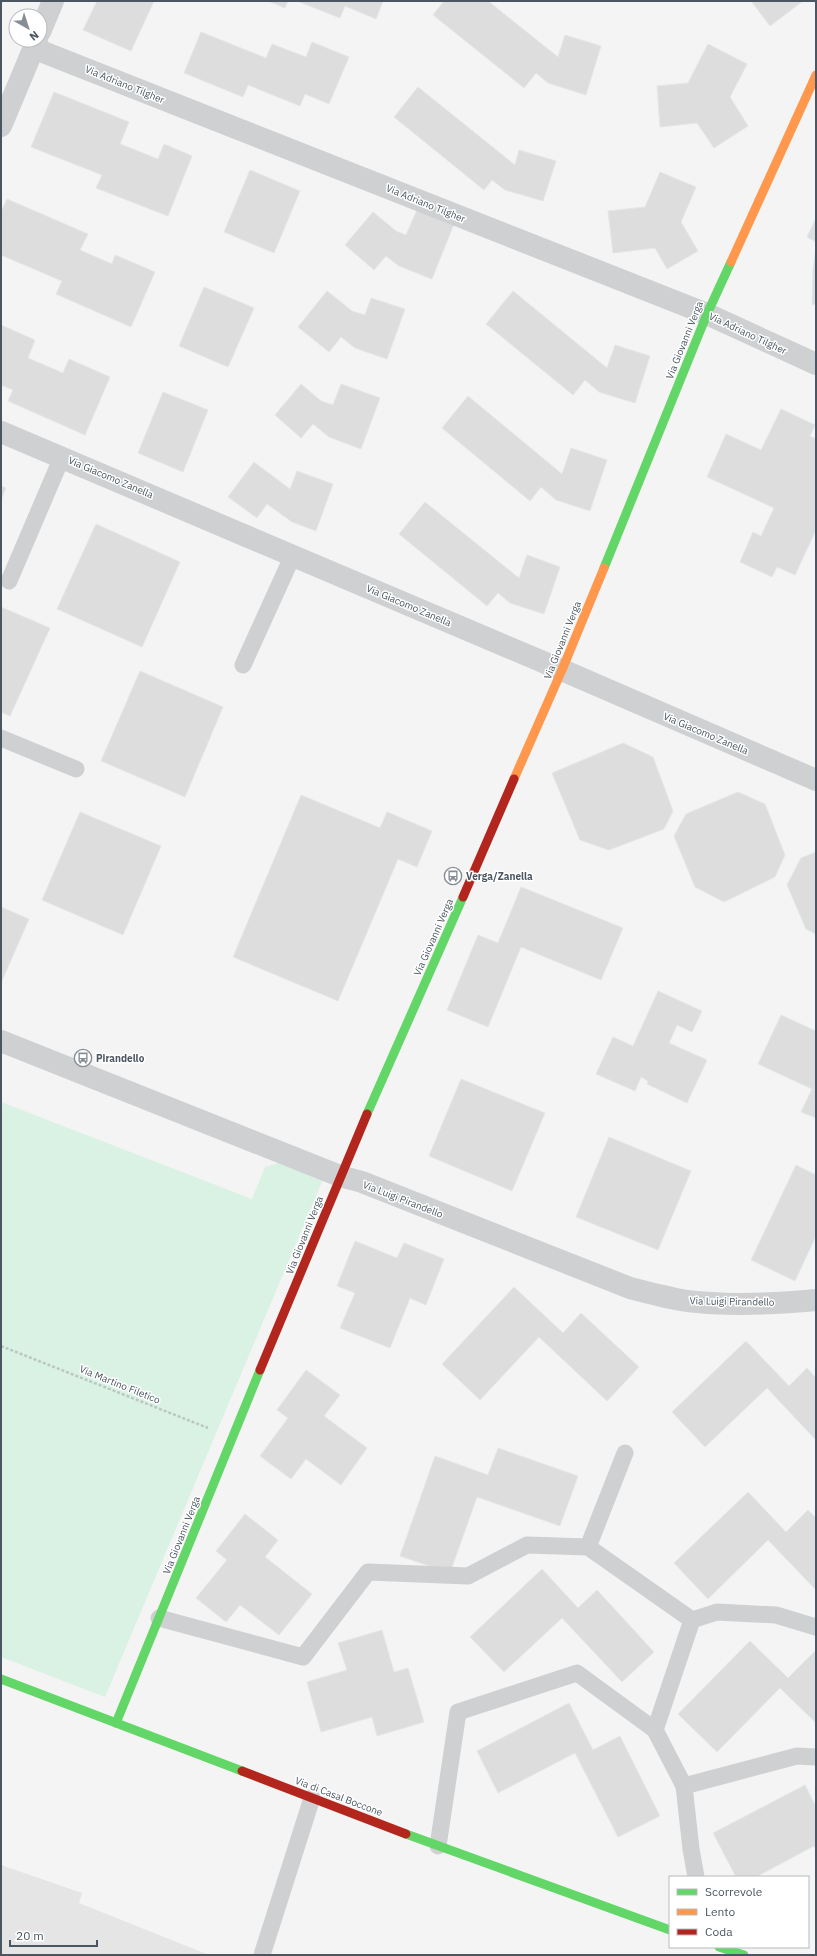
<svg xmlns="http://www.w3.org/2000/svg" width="817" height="1956" viewBox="0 0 817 1956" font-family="'IBM Plex Sans',sans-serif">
	<rect width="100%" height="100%" fill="#f4f4f4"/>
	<path fill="#e6e5e6" d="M1 1865 82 1893 79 1903 209 1955H1Z"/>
	<path fill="#d9f2e3" d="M1 1102 252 1199 265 1167 279 1163 324 1177 105 1697 1 1657Z"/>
	<g fill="#ddddde" stroke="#e5e6e7">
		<path d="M97 1H154L131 51 83 30Z"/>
		<path d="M268 1H288L285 8Z"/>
		<path d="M297 1H383L376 19 345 6 340 18Z"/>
		<path d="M444 1H488L558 57 565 35 601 46 586 95 548 83 536 73 524 88 433 15Z"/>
		<path d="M751 1H803L770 26Z"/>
		<path d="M201 32 266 58 272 44 306 57 312 42 349 57 329 104 305 94 300 106 248 85 243 97 184 73Z"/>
		<path d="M708 44 747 64 730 97 748 126 714 148 697 123 660 127 657 86 688 83Z"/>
		<path d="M418 87 515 165 519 150 556 161 543 201 505 190 492 180 484 190 394 117Z"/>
		<path d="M54 92 129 122 120 144 158 159 164 144 192 156 168 216 96 188 102 175 31 147Z"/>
		<path d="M250 170 300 191 274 253 224 232Z"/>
		<path d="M660 172 696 187 681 222 698 251 667 269 655 248 613 253 608 211 645 207Z"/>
		<path d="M7 199 88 234 80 250 112 264 115 255 155 272 131 327 56 294 62 281 1 255V212Z"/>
		<path d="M417 210 454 224 432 279 399 266 386 256 374 270 345 245 373 212 396 231 406 235Z"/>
		<path d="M816 218V242L807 237Z"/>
		<path d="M816 248V304L812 305 813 269Z"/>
		<path d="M204 287 254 308 228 367 179 346Z"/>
		<path d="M327 291 352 311 365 315 371 298 405 309 387 359 355 348 341 337 329 352 298 327Z"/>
		<path d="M513 291 607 368 615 345 650 356 635 403 599 392 585 380 573 395 486 324Z"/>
		<path d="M1 325 35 340 28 358 63 373 69 359 110 377 85 435 8 401 13 390 1 385Z"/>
		<path d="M301 384 321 401 333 405 341 384 380 398 361 449 329 437 313 424 301 438 275 415Z"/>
		<path d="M163 392 208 410 183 472 138 453Z"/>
		<path d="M468 396 562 474 571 448 607 460 590 511 556 500 541 487 530 501 442 428Z"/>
		<path d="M781 409 815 425 810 436 816 439V530L795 575 777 567 772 577 740 562 753 532 761 536 774 508 707 477 726 434 761 450Z"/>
		<path d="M254 462 290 489 297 471 333 484 316 531 292 522 267 504 257 518 228 497Z"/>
		<path d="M1 486 6 488 1 500Z"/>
		<path d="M425 502 519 578 527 555 560 567 544 614 510 603 498 593 487 606 399 534Z"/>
		<path d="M96 524 180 562 142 647 57 609Z"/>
		<path d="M1 607 50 628 10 716 1 712Z"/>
		<path d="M140 671 223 707 185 797 101 761Z"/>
		<path d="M623 743 653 757 673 811 664 829 609 850 580 840 552 773Z"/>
		<path d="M738 792 765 804 785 855 775 877 724 902 695 887 674 836 686 814Z"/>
		<path d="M301 795 380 828 387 812 432 831 417 867 398 859 338 1001 233 957Z"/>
		<path d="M80 812 161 846 123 935 42 900Z"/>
		<path d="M816 852V934L806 929 787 885 801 858Z"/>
		<path d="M521 887 623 928 601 980 521 947 488 1027 447 1010 478 935 498 943Z"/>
		<path d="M1 907 29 919 1 983Z"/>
		<path d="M658 991 702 1011 692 1032 677 1025 669 1043 707 1060 687 1103 647 1084 648 1081 641 1077 635 1091 596 1074 613 1037 633 1046Z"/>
		<path d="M781 1015 816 1031V1118L801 1112 812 1089 758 1064Z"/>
		<path d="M461 1079 545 1113 512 1191 429 1156Z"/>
		<path d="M609 1137 691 1171 658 1250 576 1217Z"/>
		<path d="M796 1165 816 1175V1236L795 1281 751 1260Z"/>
		<path d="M355 1241 397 1258 404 1243 444 1259 426 1305 410 1298 390 1348 340 1328 355 1293 337 1286Z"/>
		<path d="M514 1287 563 1333 581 1313 639 1367 607 1401 539 1337 480 1400 442 1364Z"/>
		<path d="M746 1341 789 1386 807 1368 816 1378V1440L767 1388 705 1447 672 1412Z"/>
		<path d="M306 1370 340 1395 324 1416 367 1448 341 1485 306 1459 291 1479 260 1456 288 1418 277 1410Z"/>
		<path d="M498 1448 578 1476 560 1526 477 1497 450 1573 400 1556 435 1456 488 1475Z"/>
		<path d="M748 1492 786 1532 808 1510 816 1518V1590L768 1540 708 1599 674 1563Z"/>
		<path d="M245 1514 278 1540 265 1557 312 1594 279 1635 240 1605 226 1622 196 1598 227 1560 216 1551Z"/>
		<path d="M542 1569 578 1608 597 1590 654 1652 622 1682 562 1618 504 1672 470 1637Z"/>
		<path d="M382 1630 394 1672 408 1668 424 1722 377 1736 372 1717 321 1732 307 1682 347 1670 338 1643Z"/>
		<path d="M750 1641 788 1678 816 1650V1723L780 1688 717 1752 678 1714Z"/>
		<path d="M569 1703 593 1750 620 1736 660 1816 618 1837 575 1753 498 1793 477 1751Z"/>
		<path d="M805 1785 816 1807V1849L814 1846 756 1877H736L713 1833Z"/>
	</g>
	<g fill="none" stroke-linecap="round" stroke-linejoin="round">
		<path stroke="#bcc7c4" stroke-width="2.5" stroke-dasharray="3 2" stroke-linecap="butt" d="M1 1346 208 1428"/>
		<g stroke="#ced0d2" stroke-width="17">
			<path d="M9 581 62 457"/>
			<path d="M243 665 293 555"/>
			<path d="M1 738 76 769"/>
			<path d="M588 1547 625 1453"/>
			<path d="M159 1618 303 1657 368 1572 468 1576 527 1545 588 1547 692 1620"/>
			<path d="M655 1730 692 1620 717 1612 776 1615 816 1627"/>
			<path d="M684 1786 797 1756 816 1757"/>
			<path d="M438 1846 458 1712 577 1673 655 1730 684 1786 691 1849 696 1877"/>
			<path d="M262 1955 312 1798"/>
		</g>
		<g stroke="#ced0d2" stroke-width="22">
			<path d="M40 32 53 1"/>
			<path d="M33 48 707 314 816 364"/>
			<path d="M1 126 37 40"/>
			<path d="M1 432 562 670 816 780"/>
			<path d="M1 1041 340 1176 362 1182 630 1288C649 1293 668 1298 687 1301 729 1306 774 1304 816 1300"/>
		</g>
		<g stroke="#63d668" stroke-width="9">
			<path d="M604 568 707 314 731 262"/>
			<path d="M367 1114 463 897"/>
			<path d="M1 1679 242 1771"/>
			<path d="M116 1723 260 1370"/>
			<path d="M406 1834 670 1930"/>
			<path d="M719 1947 744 1955"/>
		</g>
		<g stroke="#ff974d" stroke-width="9">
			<path d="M731 262 816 75"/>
			<path d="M514 779 562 670 604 568"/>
		</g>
		<g stroke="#b3261e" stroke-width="9">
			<path d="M463 897 514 779"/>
			<path d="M260 1370 367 1114"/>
			<path d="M242 1771 406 1834"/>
		</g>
	</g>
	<defs>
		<symbol id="bus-ring" viewBox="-11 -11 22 22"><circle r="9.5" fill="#fff" stroke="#868d94" stroke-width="1.5"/><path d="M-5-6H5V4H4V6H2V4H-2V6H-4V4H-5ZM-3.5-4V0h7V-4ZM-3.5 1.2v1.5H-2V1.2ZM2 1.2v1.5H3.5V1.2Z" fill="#868d94"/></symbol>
	</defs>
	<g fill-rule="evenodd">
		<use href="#bus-ring" x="443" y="866" width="20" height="20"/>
		<use href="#bus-ring" x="73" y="1048" width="20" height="20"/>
	</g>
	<g text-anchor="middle" stroke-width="3" stroke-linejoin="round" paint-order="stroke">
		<g font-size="10" fill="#4a5661" stroke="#fff">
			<text transform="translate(125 84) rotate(22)" y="4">Via Adriano Tilgher</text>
			<text transform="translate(426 203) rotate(22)" y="4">Via Adriano Tilgher</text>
			<text transform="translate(748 333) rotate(25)" y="4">Via Adriano Tilgher</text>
			<text transform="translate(684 340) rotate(-68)" y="4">Via Giovanni Verga</text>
			<text transform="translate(111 477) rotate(23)" y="4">Via Giacomo Zanella</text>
			<text transform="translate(409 605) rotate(23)" y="4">Via Giacomo Zanella</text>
			<text transform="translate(562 640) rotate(-68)" y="4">Via Giovanni Verga</text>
			<text transform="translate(706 733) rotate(23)" y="4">Via Giacomo Zanella</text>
			<text transform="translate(433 937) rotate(-66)" y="4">Via Giovanni Verga</text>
			<text transform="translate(403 1199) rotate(21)" y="4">Via Luigi Pirandello</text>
			<text transform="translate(304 1235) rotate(-68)" y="4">Via Giovanni Verga</text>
			<text transform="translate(732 1301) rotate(1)" y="4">Via Luigi Pirandello</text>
			<text transform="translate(120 1384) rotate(22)" y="4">Via Martino Filetico</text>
			<text transform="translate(181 1535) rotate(-68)" y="4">Via Giovanni Verga</text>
			<text transform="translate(339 1796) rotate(21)" y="4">Via di Casal Boccone</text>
		</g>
		<g font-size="10" font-weight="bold" fill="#4a5661" stroke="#fff" text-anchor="start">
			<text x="466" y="880">Verga/Zanella</text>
			<text x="96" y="1062">Pirandello</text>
		</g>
	</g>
	<rect width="817" height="1956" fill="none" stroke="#4a5661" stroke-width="4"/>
	<rect x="669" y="1876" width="140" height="72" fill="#ffffff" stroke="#b7bbc0"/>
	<rect x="677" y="1889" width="20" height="6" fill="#63d668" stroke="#b7bbc0"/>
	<text x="705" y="1896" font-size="12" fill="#4a5661">Scorrevole</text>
	<rect x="677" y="1909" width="20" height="6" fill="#ff974d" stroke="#b7bbc0"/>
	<text x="705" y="1916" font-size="12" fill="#4a5661">Lento</text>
	<rect x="677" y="1929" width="20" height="6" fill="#b3261e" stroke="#b7bbc0"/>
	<text x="705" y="1936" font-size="12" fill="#4a5661">Coda</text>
	<g transform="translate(28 28) rotate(141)"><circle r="19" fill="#ffffff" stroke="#b7bbc0"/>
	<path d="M0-3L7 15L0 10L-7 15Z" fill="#868d94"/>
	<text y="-6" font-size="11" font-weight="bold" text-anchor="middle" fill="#4a5661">N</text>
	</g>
	<path d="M10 1940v6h87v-6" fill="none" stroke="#4a5661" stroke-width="2"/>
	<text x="16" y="1940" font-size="12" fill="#4a5661" stroke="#ffffff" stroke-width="3" paint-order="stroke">20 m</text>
</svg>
